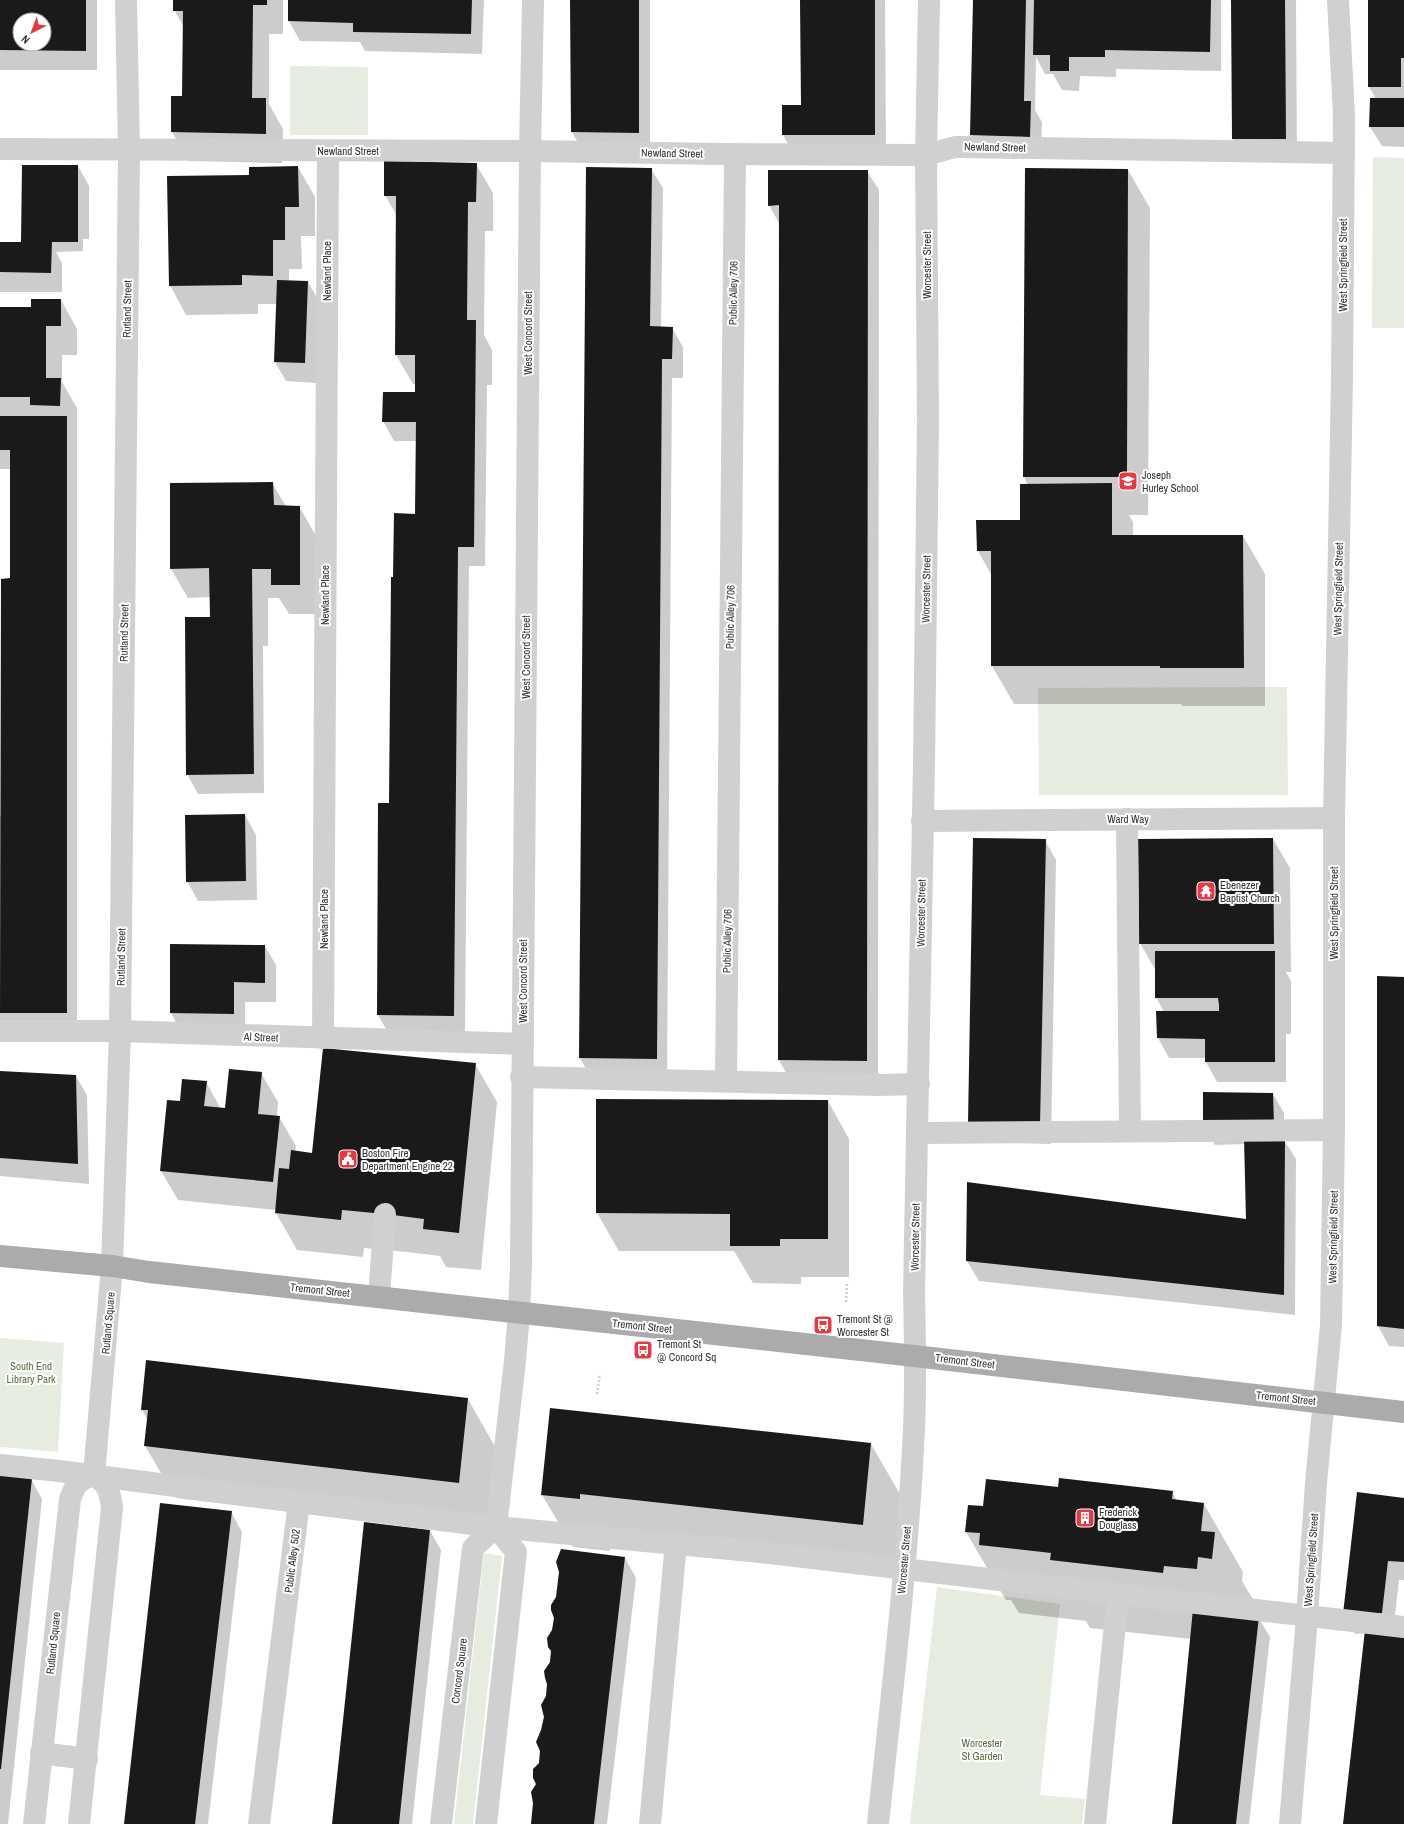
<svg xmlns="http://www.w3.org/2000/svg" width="1404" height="1824" viewBox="0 0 1404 1824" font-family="'Archivo Narrow',sans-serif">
	<rect width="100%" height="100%" fill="#fff"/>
	<g fill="#e6ecdf">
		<path d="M290 66 368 67V135H290Z"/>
		<path d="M1373 157 1404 158V328H1372Z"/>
		<path d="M1287 687 1288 795H1039L1038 688Z"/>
		<path d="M0 1338 64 1343 58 1452 0 1447Z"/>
		<path d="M484 1553 502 1556 473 1824H454Z"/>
		<path d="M937 1587 1060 1604 1040 1795 1085 1799 1082 1824H910Z"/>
	</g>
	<g fill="#0003" fill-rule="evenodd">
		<path d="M0 0H97V70H0ZM20 20H44V44H20Z"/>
		<path d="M174 0H283V34H269V104L283 129 282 163 189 161 172 132V97H183L184 27 174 10Z"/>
		<path d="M289 0H484L482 54 365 51 360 42 300 41 289 21Z"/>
		<path d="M572 0H650V152H583L572 132Z"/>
		<path d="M802 0H885L886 154H794L783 135 802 106Z"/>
		<path d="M974 0H1221V71L1116 69V77L1080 76 1079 91 1062 90 1053 74H1045L1036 57 1035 110 1042 122 1041 156 983 155 971 135Z"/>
		<path d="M1232 0H1296L1297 159H1244L1233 139Z"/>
		<path d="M1369 0H1404V147L1382 146 1370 127 1376 99 1369 87Z"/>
		<path d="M476 164 493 193V231H485L484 335 492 350V385H487L485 566H469L465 1035 389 1034 378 1015 390 804 394 578 416 515 417 441H394L383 421 416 393V384H413L396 355 397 216 385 195Z"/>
		<path d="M78 166 89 186V239H83V251L56 252 62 263V292H0V243H22Z"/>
		<path d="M298 167 315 197V236H301L302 269H289V281L308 282 319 301 316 383 286 381 275 362 277 304H258V314L186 315 170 285 250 176Z"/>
		<path d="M651 169 663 188 661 327 672 328 683 347V378H672L667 1079 591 1078 580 1058Z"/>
		<path d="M1026 169 1128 170 1150 208 1148 515H1129L1133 522V536H1243L1265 574V706H1183L1181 704H1014L992 666V576L978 551 1021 521 1028 485 1024 477Z"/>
		<path d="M867 171 879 190 878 1080H790L779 1060 780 225 769 205Z"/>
		<path d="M61 300 77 329V355H62V382L77 408V1032L0 1025V816H3L11 579V469H0V308H32Z"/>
		<path d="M272 483 286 506H299L316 536 317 614H289L279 598H268V646H263L264 793 198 794 187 774 211 618 210 597 188 598 171 569Z"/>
		<path d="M245 815 256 835 257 900 198 901 187 881Z"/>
		<path d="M1273 839 1290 868 1291 972H1286L1291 981V1034H1286V1082H1217L1206 1062V1058H1169L1158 1038 1157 1012H1164L1156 997V971L1140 943Z"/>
		<path d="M1045 840 1056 860 1051 1144 980 1142Z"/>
		<path d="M171 945 265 946 276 965V1002H245V1033H182L171 1013Z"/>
		<path d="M1404 978V1347L1389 1346 1378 1326 1377 1288 1378 1253Z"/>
		<path d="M475 1064 497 1102 481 1270 446 1267 440 1256 407 1252 364 1248 363 1257 297 1250 276 1213V1210L178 1200 161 1171 181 1103 206 1082 221 1109H226L261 1073 278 1102 277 1117H279L296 1146 295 1152 313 1154Z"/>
		<path d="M0 1072 76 1076 87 1095 89 1184 0 1176Z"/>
		<path d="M1273 1094 1284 1113V1140L1296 1159 1295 1315 979 1281 967 1261 1247 1220 1245 1144 1215 1145 1204 1125Z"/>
		<path d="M828 1101 849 1139V1277H801V1284L753 1283 734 1251H619L597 1213Z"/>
		<path d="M147 1361 468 1399 498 1452 489 1536 176 1498 145 1446 148 1421 142 1410Z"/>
		<path d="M871 1444 901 1496 893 1577 610 1547V1551L573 1547 542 1495Z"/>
		<path d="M0 1476 31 1479 42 1499 8 1824H0Z"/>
		<path d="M1059 1488 1172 1492 1177 1501 1204 1504 1243 1572 1242 1581 1254 1601 1258 1617 1270 1637 1249 1824H1173L1191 1639 1090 1628 1086 1621 1019 1613 1011 1600H1006L966 1532 984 1507Z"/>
		<path d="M1404 1498V1580H1399L1393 1633 1404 1824H1344L1365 1633 1355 1634 1344 1614Z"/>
		<path d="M231 1512 242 1532 208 1824H125Z"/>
		<path d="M430 1531 441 1550 412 1824H333Z"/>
		<path d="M562 1550 625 1558 636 1578 607 1824H532L560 1572 557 1565 558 1557Z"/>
	</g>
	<g fill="#1a1a1a" fill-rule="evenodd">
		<path d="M0 0H86V51L0 50ZM20 20H44V44H20Z"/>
		<path d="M173 0H267V5H253L252 98H266V134L171 132V96H182L183 11H173Z"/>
		<path d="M288 0H472L471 34 353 32V23L288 21Z"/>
		<path d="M570 0H639V133L571 132Z"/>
		<path d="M800 0H875V135H782V105H801Z"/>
		<path d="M973 0H1026L1024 101H1031L1030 137 970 135Z"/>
		<path d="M1034 0H1211L1210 52 1105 50V57H1069V71H1050V55H1033Z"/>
		<path d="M1231 0H1285L1286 139H1232Z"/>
		<path d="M1368 0H1404V58H1401V87H1368Z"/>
		<path d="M1370 98H1404V127H1369Z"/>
		<path d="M384 161 477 163 476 202H468L467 320H476L474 547H458L454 1016 377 1015 378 803H389L391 577H393L394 513 415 514 416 422H382L383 392H415V355H395L396 196H384Z"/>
		<path d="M22 165H78V242H52L51 273 0 272V242H21Z"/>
		<path d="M298 166 299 207H285V240H273V276L242 275V285L169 286 167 176 249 175V167Z"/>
		<path d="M586 167 652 168 650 326 673 327 672 359H662L657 1059 579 1058Z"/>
		<path d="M1025 168 1128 169 1127 477H1023Z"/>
		<path d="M768 170H868L867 1061 778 1060 779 205 768 206Z"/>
		<path d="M277 280 308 281 305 363 274 362Z"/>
		<path d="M31 299H61V326H46V378H61L60 406 30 405V397H0V307H31Z"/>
		<path d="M0 416H67V1013H0L1 579 10 578V450H0Z"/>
		<path d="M273 482 274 505 300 506V585H271V569H252L254 774 186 775 185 617H210L209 568 170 569V483Z"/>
		<path d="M1112 483V535H1243L1244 668H1160V666H991V551H977L976 520H1020V484Z"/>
		<path d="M245 814 246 881 186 882 185 815Z"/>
		<path d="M973 838 1046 839 1040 1125 968 1123Z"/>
		<path d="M1273 838 1274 944H1139L1138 839Z"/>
		<path d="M170 944 265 945V983L234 982V1014L170 1013Z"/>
		<path d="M1155 951H1275V1062H1205V1039L1157 1038 1156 1011H1219V1005L1218 998H1155Z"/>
		<path d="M1377 976 1404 977V1329L1377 1326Z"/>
		<path d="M323 1048 476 1063 459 1233 423 1229 424 1219 385 1214 342 1210 341 1220 275 1213 279 1168 289 1169 291 1150 312 1153Z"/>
		<path d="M229 1069 262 1072 258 1114 280 1116 273 1182 160 1171 167 1100 180 1101 182 1079 207 1081 204 1106 225 1108Z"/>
		<path d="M0 1071 76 1075 78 1164 0 1158Z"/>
		<path d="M1203 1092 1273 1093 1274 1125H1203Z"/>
		<path d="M596 1099 828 1100V1239H780V1246H730V1214L596 1213Z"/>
		<path d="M1244 1139H1285L1284 1295 966 1261 967 1182 1246 1219Z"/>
		<path d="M146 1360 468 1398 459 1483 144 1446 148 1410H141Z"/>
		<path d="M550 1408 871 1443 863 1525 580 1494V1499L541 1495Z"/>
		<path d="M0 1475 32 1478 1 1769H0Z"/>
		<path d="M1059 1478 1173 1491 1172 1499 1204 1503 1201 1531 1215 1532 1212 1559 1198 1557 1197 1569 1164 1566 1163 1573 1050 1560 1051 1553 979 1545 980 1533 965 1532 968 1505 983 1506 986 1479 1058 1487Z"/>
		<path d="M1357 1492 1404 1498V1562L1388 1561 1382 1613 1343 1614Z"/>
		<path d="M160 1503 232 1511 195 1824H124Z"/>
		<path d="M364 1522 430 1530 399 1824H332Z"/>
		<path d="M561 1549 625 1557 594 1824H531L533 1803 531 1792 536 1784 533 1778V1769L539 1763 540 1751 536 1742 541 1730 544 1717 541 1705 546 1696 547 1684 545 1678 544 1671 550 1662 551 1651 548 1647 547 1638 552 1630 554 1618 551 1610V1605L556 1597 559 1572 556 1562Z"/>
		<path d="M1193 1609 1259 1616 1236 1824H1172Z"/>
		<path d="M1365 1630 1404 1633V1824H1343Z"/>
	</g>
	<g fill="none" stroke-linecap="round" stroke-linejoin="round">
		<g stroke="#cdcdcd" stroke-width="2.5" stroke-dasharray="2 2" stroke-linecap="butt">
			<path d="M846 1302 847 1284"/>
			<path d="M597 1394 600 1374"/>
		</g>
		<g stroke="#d0d0d0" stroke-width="22">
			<path d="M0 149 530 151 720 154 926 155 955 147H961L1344 153"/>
			<path d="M1127 819 1130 1131"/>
			<path d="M922 821 1334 818"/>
			<path d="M0 1031H120L523 1044"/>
			<path d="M323 1038 328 151"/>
			<path d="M521 1077 878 1085 919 1084"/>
			<path d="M726 1080 735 154"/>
			<path d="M918 1133 1334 1130"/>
			<path d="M379 1296 385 1214"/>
			<path d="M0 1465 59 1471 299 1502 259 1824"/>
			<path d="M94 1475 112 1266 120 1031 129 150 126 0"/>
			<path d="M299 1502 496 1527 751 1551 1118 1594 1095 1824"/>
			<path d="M1118 1594 1404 1627"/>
			<path d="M41 1753 87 1759"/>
			<path d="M34 1824 70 1499C75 1485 79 1479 94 1475 109 1485 110 1492 112 1508L79 1824"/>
			<path d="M441 1824 473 1548 496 1527 515 1361 519 1313 521 1264 530 151 533 0"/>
			<path d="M486 1824 516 1552 496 1527"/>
			<path d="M650 1824 676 1543"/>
			<path d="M878 1824C892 1692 908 1560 914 1428 916 1383 915 1337 914 1292L924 764 928 420 926 155 929 0"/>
			<path d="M1290 1824 1307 1617 1316 1483 1331 1325 1334 1130V818L1342 377 1344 116 1338 0"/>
		</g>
		<path stroke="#ababab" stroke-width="22" d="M0 1256 112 1266 149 1272C567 1316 986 1364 1404 1412"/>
	</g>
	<defs>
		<symbol id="school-square" viewBox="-11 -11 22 22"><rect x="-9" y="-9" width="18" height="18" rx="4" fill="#e63946" stroke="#fff"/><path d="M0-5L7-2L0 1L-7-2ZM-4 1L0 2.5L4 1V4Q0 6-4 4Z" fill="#fff"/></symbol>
		<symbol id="temple-square" viewBox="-11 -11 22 22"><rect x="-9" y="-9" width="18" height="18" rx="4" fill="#e63946" stroke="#fff"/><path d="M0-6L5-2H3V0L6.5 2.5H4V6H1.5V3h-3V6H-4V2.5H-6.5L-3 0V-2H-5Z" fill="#fff"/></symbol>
		<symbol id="civic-square" viewBox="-11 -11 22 22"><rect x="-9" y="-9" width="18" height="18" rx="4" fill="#e63946" stroke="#fff"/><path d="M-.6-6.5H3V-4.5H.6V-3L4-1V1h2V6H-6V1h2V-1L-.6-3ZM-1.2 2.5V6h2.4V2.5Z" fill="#fff"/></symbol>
		<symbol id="bus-square" viewBox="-11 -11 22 22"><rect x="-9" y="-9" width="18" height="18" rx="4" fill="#e63946" stroke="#fff"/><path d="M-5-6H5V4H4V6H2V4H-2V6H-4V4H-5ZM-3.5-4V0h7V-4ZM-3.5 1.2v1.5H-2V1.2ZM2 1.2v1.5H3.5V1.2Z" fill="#fff"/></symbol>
		<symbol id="building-square" viewBox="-11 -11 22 22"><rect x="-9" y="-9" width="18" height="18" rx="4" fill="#e63946" stroke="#fff"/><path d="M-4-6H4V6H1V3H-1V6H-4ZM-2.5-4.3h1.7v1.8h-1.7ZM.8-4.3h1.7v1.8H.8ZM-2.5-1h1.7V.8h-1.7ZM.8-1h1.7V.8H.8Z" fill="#fff"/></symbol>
	</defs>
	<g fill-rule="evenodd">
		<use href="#school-square" x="1117" y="470" width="22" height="22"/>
		<use href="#temple-square" x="1195" y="880" width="22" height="22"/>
		<use href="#civic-square" x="337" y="1148" width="22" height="22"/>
		<use href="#bus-square" x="812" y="1314" width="22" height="22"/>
		<use href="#bus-square" x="632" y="1339" width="22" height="22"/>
		<use href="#building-square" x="1074" y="1507" width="22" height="22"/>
	</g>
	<g text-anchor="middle" stroke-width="4" stroke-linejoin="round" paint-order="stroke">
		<g font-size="11" fill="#333" stroke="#fff">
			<text transform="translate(995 147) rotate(1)" y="4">Newland Street</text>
			<text x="348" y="155">Newland Street</text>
			<text transform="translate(672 153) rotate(1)" y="4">Newland Street</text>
			<text transform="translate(927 265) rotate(-90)" y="4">Worcester Street</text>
			<text transform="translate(1343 265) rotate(-90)" y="4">West Springfield Street</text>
			<text transform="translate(327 271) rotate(-90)" y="4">Newland Place</text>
			<text transform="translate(733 293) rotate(-89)" y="4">Public Alley 706</text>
			<text transform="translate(127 309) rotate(-89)" y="4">Rutland Street</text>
			<text transform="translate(528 333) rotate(-90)" y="4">West Concord Street</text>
			<text transform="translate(926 589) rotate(-89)" y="4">Worcester Street</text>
			<text transform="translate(1338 589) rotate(-89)" y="4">West Springfield Street</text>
			<text transform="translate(325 595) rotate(-90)" y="4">Newland Place</text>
			<text transform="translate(730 617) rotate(-89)" y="4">Public Alley 706</text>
			<text transform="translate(124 633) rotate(-89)" y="4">Rutland Street</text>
			<text transform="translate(526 657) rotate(-90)" y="4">West Concord Street</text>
			<text x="1128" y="823">Ward Way</text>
			<text transform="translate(921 913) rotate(-89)" y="4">Worcester Street</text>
			<text transform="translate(1334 913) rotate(-90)" y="4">West Springfield Street</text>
			<text transform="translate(324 919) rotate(-90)" y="4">Newland Place</text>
			<text transform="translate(727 941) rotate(-89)" y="4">Public Alley 706</text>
			<text transform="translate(121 957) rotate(-89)" y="4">Rutland Street</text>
			<text transform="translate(523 981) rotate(-90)" y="4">West Concord Street</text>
			<text transform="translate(261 1037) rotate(2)" y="4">Al Street</text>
			<text transform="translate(915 1237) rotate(-89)" y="4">Worcester Street</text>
			<text transform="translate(1333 1237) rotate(-89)" y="4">West Springfield Street</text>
			<text transform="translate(320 1290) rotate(6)" y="4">Tremont Street</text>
			<text transform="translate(108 1323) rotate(-85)" y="4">Rutland Square</text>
			<text transform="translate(642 1326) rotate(6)" y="4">Tremont Street</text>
			<text transform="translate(965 1361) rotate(7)" y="4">Tremont Street</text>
			<text transform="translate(1286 1398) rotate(6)" y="4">Tremont Street</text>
			<text transform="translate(904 1560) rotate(-85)" y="4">Worcester Street</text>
			<text transform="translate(1311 1560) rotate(-86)" y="4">West Springfield Street</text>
			<text transform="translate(292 1561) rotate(-83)" y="4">Public Alley 502</text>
			<text transform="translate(53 1643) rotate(-84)" y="4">Rutland Square</text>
			<text transform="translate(459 1671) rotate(-83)" y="4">Concord Square</text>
		</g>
		<g font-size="11" fill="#333" stroke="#fff" text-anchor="start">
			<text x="1142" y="479">Joseph<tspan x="1142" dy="13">Hurley School</tspan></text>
			<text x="1220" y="889">Ebenezer<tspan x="1220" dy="13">Baptist Church</tspan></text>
			<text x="362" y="1157">Boston Fire<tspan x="362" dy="13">Department Engine 22</tspan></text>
			<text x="837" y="1323">Tremont St @<tspan x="837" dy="13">Worcester St</tspan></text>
			<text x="657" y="1348">Tremont St<tspan x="657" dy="13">@ Concord Sq</tspan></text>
			<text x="1099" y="1516">Frederick<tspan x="1099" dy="13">Douglass</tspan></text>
		</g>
		<g font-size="11" fill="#56703f" stroke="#fff">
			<text x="31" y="1370">South End<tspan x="31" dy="13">Library Park</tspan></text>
			<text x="982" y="1747">Worcester<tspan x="982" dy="13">St Garden</tspan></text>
		</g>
	</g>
	<g transform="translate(32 32) rotate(222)"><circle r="19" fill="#ffffff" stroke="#adadad"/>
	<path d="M0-3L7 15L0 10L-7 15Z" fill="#e63946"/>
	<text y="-6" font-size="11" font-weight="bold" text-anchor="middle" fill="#333333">N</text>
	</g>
</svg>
